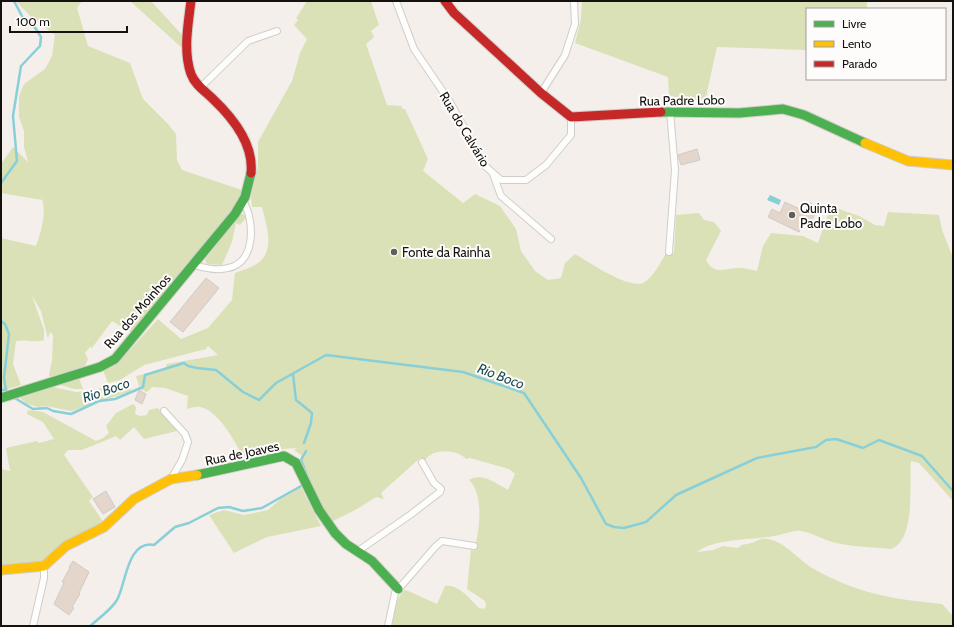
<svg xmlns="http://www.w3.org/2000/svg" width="954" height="627" viewBox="0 0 954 627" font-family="Cabin,sans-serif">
	<rect width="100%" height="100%" fill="#f4efea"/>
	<g fill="#dbe1b6">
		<path d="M16 1H82L77 8 88 46 130 63 143 99 168 124 176 134 177 160 182 170 242 190 244 192 241 202 213 233 132 333 112 321 92 348 90 347 85 353 88 359 85 366 50 377 49 375 52 361 53 335 50 332 48 339 41 311 32 296 44 330V340C34 343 25 339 16 341L13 364 21 385 1 391V238L36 246C42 230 47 211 41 195L42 200 1 193V164L13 147 28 162 24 147V131L19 117V96L24 84 45 69 52 56 55 35 32 18Z"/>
		<path d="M130 1H151L183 36 181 47Z"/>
		<path d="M307 1H371L379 25 371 31 374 37 366 44 387 105 402 106V109H405L428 159 423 171 463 203 475 194 500 206 516 229 521 251 535 271 548 280 561 278 565 263 575 254C589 262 628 289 643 283 653 278 661 262 666 253H674L676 215 699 213 704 220 714 222 721 231 706 260C715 277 726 267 741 268 746 268 752 270 757 271L763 246 771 233 803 236 818 243 831 206 859 216 875 225 884 226 888 212 939 215 942 230 953 258V501L919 463 911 461C909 483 916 541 891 549 873 547 853 547 836 543 823 540 814 533 801 531 792 530 783 535 774 536 753 540 714 538 697 552L713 550 723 546 738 548C743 543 745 545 751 543 759 541 759 537 768 539 786 542 799 561 814 569 858 594 893 599 942 604L953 616V626H392L396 602 403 591 406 590 437 604 445 586C458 583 471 600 479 608L484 609 486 606 485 601 467 589 471 549 474 551C479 532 485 495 469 480 482 472 497 484 508 490L515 474 509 469 470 458 466 459C457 449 431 448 425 461L420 458 381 493 384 499 376 497 357 509 331 522C322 512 301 467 301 455L294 450 297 448 283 449 245 461C237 445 219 410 200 407 196 406 191 408 187 409L188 396 165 388 152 387 147 392 140 389 136 376 165 369 167 364 218 355 208 346 206 349 144 365 120 380 108 383 103 370 127 353 158 319 181 339 208 328 232 300 235 273C243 270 251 268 258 263 276 250 266 224 262 207H252L251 196 258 167V142L292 81 300 53 307 39 294 25 298 20 296 18Z"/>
		<path d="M582 1H867V9H807V49L805 50 717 47 705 101 669 96 668 77 575 43 581 19Z"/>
		<path d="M241 214 246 215 248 220 245 219 240 225 236 223 232 242 222 265 207 264 205 261 206 258Z"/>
		<path d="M79 378 83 389H74L60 385Z"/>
		<path d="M125 383 129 385 131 391 71 411 46 406 38 407 27 404 20 398 53 387 76 392 88 391Z"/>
		<path d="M133 404 136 407 135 414 140 416 147 415 149 410 158 408 177 431 144 439 134 427 120 440 116 436 82 450H68L64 455 93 497 89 501 104 523 66 541 42 562 1 565V469L10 471 6 448 37 441 39 443 54 439 43 422 27 414 28 410 43 412 96 441 103 438 109 433 106 426 116 413Z"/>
		<path d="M301 487 321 526 267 537 234 553 209 515 224 510 244 515 268 510 282 498Z"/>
	</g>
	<path fill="#88cfd8" d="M770 195 781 200 779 205 767 200Z"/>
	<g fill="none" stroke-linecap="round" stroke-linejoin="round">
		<g stroke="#88cfd8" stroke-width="2.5">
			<path d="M1 183 17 161 13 116 21 66 40 46 41 37 34 26 23 18 14 1"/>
			<path d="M1 321 5 324 9 334 4 378 6 390"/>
			<path d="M293 374 296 400 312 413 311 423 304 443"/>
			<path d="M1 390H6L10 393"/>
			<path d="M13 397 33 409 47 408 53 411 71 414 99 401 115 399 143 387 145 375 184 363 188 366 197 368 216 370 243 392 259 400 276 383 326 355 463 372 524 393 581 478 606 524 614 527 624 528 646 522 676 495 757 458 816 447 826 440 836 439 863 448 879 440 922 456 953 491"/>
			<path d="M306 451 301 460 310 483"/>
			<path d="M90 626C99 618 111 610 117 600 126 584 127 540 154 545L175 527 189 523 218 508 229 507 243 511 262 508 301 486"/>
		</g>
	</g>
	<g fill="#e4d6ca" stroke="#cfcbc7">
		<path d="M697 149 700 160 681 165 678 155Z"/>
		<path d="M785 202 806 212 810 203 818 207 812 220 806 217 799 232 768 217 772 209 780 213Z"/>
		<path d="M206 278 219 288 183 332 170 322Z"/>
		<path d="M139 390 146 394 142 404 135 400Z"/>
		<path d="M106 491 115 507 103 514 93 499Z"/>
		<path d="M73 561 89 572 79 593 80 594 72 607 74 608 69 615 54 604 64 583 62 582 70 568 69 567Z"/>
	</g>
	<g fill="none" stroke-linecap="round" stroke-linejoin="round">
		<defs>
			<g id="street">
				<path d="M396 1 414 49 450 102 485 166 501 180H526L546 165 571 135V117"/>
				<path d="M200 88 248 41 277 31"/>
				<path d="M541 93 565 55 575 24 574 1"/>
				<path d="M493 174 501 196 551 239"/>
				<path d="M669 252 675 170 670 111"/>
				<path d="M194 265C204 268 218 271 228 268 256 263 255 220 243 201"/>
				<path d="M164 411 185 434 188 442 182 460 171 479"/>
				<path d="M358 551 410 515 440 492 441 489 434 483 422 462"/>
				<path d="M33 626 44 578V566"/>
				<path d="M388 626 395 593 436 546 442 541 474 546"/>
			</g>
			<g id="fast">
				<path d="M661 112 739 113 783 109 804 115 865 143"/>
				<path d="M1 398 100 367 115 359 235 214 245 197 251 173"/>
				<path d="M197 475 284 456 296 463 319 510 335 533 346 544 372 561 398 589"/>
			</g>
			<g id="slow">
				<path d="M865 143 908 161 953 165"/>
				<path d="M1 570 44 566 66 546 104 527 134 499 171 479 197 475"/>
			</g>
			<g id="jam">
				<path d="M191 1C188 25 183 51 191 74 195 85 205 91 213 99 233 118 254 144 251 173"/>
				<path d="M445 1 454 13 541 93 571 117 661 112"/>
			</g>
		</defs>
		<use href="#street" stroke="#d1cdc9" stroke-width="8"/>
		<use href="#fast" stroke="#d1cdc9" stroke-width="11"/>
		<use href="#slow" stroke="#d1cdc9" stroke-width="11"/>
		<use href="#jam" stroke="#d1cdc9" stroke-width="11"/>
		<use href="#street" stroke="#fdfdfc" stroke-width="6"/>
		<use href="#fast" stroke="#4caf50" stroke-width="9"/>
		<use href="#slow" stroke="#ffc107" stroke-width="9"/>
		<use href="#jam" stroke="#c62828" stroke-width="9"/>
	</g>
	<g fill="#625f5b" stroke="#fefcfb" stroke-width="1.5">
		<circle cx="792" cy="215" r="4"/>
		<circle cx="394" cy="252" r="4"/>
	</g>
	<g text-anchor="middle" stroke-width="4" stroke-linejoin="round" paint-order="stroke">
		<g font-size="13" fill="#14110e" stroke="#fefcfb">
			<text transform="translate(682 100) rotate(-1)" y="5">Rua Padre Lobo</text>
			<text transform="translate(465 129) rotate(59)" y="5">Rua do Calvário</text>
			<text transform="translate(137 311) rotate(-49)" y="5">Rua dos Moinhos</text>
			<text transform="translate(242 453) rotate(-12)" y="5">Rua de Joaves</text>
		</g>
		<g font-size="13" fill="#14110e" stroke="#fefcfb" text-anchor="start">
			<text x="800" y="213">Quinta<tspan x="800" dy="15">Padre Lobo</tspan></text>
			<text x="402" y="257">Fonte da Rainha</text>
		</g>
		<g font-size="14" font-style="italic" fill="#1f4d54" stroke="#fefcfb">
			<text transform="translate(501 376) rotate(21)" y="5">Rio Boco</text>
			<text transform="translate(106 390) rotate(-19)" y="5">Rio Boco</text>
		</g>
	</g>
	<rect width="954" height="627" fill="none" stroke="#14110e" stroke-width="4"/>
	<rect x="806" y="8" width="140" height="72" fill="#fefcfb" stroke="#a09e9c"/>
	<rect x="814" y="21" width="20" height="6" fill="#4caf50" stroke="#a09e9c"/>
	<text x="842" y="28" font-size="12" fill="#14110e">Livre</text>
	<rect x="814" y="41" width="20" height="6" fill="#ffc107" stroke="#a09e9c"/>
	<text x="842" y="48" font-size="12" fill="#14110e">Lento</text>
	<rect x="814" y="61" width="20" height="6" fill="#c62828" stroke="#a09e9c"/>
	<text x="842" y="68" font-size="12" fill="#14110e">Parado</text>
	<path d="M10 26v6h117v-6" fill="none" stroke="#14110e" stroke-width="2"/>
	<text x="16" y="26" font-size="12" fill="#14110e" stroke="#fefcfb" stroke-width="3" paint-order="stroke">100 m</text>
</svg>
